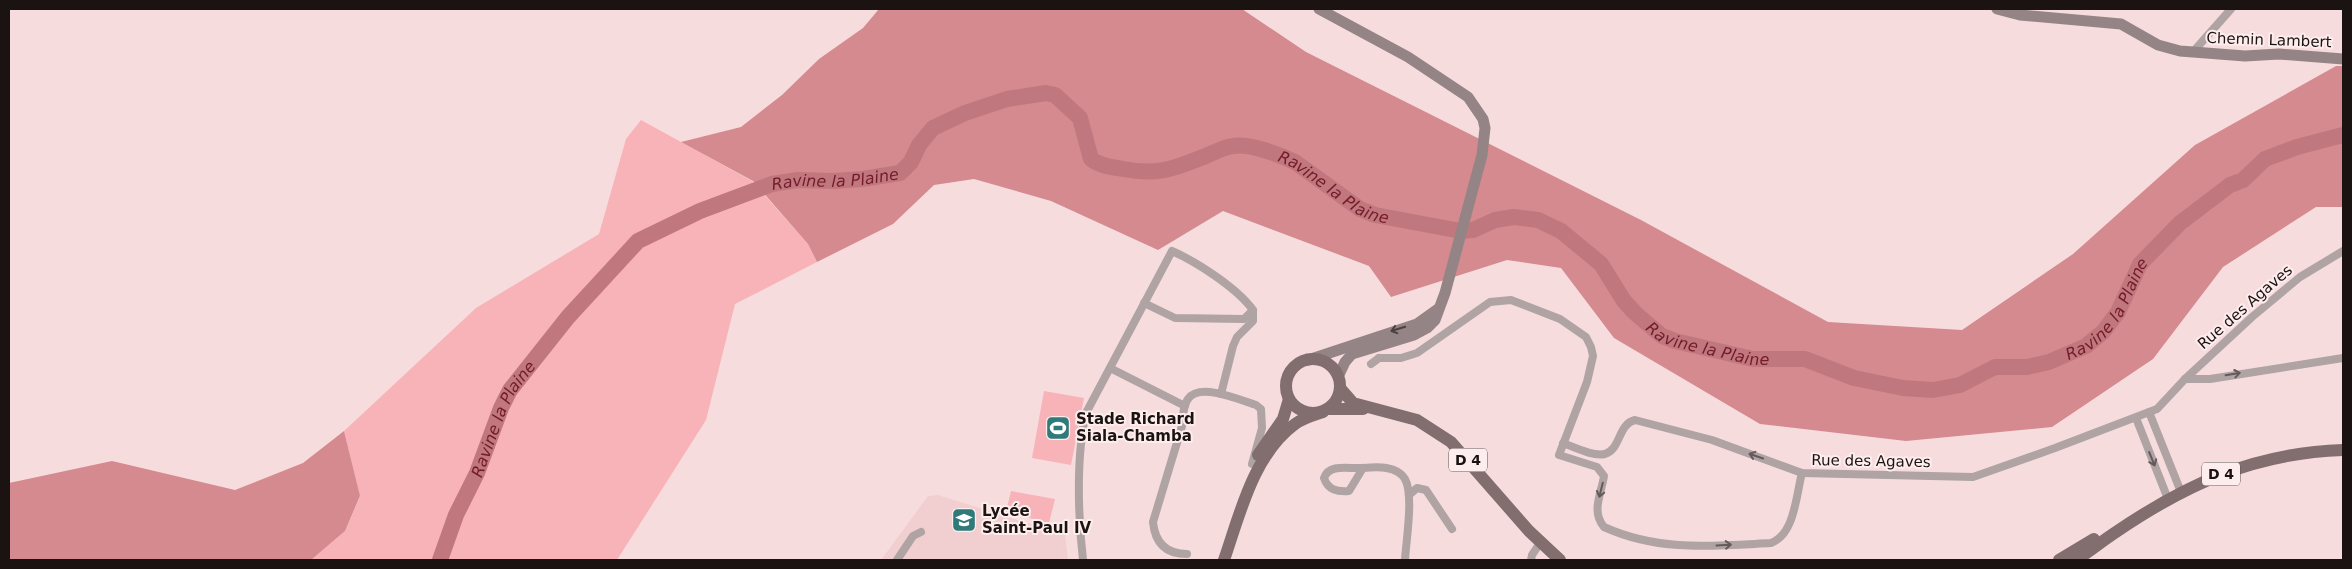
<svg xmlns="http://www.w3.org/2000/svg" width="2352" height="569" viewBox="0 0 2352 569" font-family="'DejaVu Sans',sans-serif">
	<rect width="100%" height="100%" fill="#f7dcde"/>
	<path fill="#f1cecf" d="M938 495 1065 535 1068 560H881L928 496Z"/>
	<g fill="#f8b3b8">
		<path d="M641 120 752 181 808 244 817 262 735 304 706 420 617 560H311L345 531 360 497 344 431 476 308 599 234 626 139Z"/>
		<path d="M1044 391 1084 398 1071 465 1032 458Z"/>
		<path d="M1011 491 1055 499 1049 523 1006 512Z"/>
	</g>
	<g fill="#d48a8f">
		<path d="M879 9H1242L1306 52 1641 220 1828 322 1962 330 2073 254 2195 145 2336 66H2343V207H2316L2223 267 2153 359 2052 427 1906 441 1760 424 1614 338 1561 268 1507 260 1391 297 1369 266 1223 211 1158 250 1051 201 974 179 934 185 893 224 817 262 808 244 753 181 681 142 741 127 782 95 819 59 863 28Z"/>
		<path d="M344 431 360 496 345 531 311 560H9V483L112 461 235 490 303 463Z"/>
	</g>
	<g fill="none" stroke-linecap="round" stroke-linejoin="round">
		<path stroke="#c0787e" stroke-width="16" id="s1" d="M440 560 456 515 477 473 501 408 510 390 568 317 638 241 700 211 772 184 798 180 834 181 862 179 900 173 911 162 919 145 933 128 965 113 1007 99 1046 93 1055 95 1080 118 1091 159C1100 166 1112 167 1123 169 1159 176 1175 168 1208 155 1216 152 1224 147 1233 146 1250 143 1280 155 1295 162L1360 209 1375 215 1461 231 1473 230 1495 220 1514 217 1538 220 1561 231 1601 264 1624 301 1635 313 1662 336 1675 341 1753 359H1805L1854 378 1903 388 1933 390 1960 385 1995 367H2027L2049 362 2086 346 2103 332 2118 312 2140 264 2180 223 2230 185 2243 180 2265 159 2297 147 2343 135"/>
		<g stroke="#afa3a4" stroke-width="8">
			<path d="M2193 52 2231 9"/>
			<path d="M1144 303 1175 318 1244 319 1253 310"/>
			<path d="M1379 358H1401L1417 353 1490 302 1511 300 1560 319 1586 337 1591 347 1593 356 1587 382 1559 455 1597 467 1604 476C1601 495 1591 511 1604 527 1659 552 1713 546 1771 543 1795 534 1796 495 1802 473"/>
			<path d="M1371 364 1379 358"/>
			<path d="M1110 368 1185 406"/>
			<path d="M2185 379H2210L2343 358"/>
			<path d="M2149 412 2181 492"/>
			<path d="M2136 418 2168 499"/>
			<path d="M1563 443C1574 447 1593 457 1605 454 1621 449 1618 424 1635 420L1712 440 1802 473 1973 477 2055 448 2157 409 2185 379 2252 317 2300 277 2343 251"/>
			<path d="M1363 468 1349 491C1337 492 1328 490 1324 478 1329 463 1350 469 1362 468 1376 467 1397 465 1405 479 1414 495 1406 541 1405 560"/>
			<path d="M1409 495 1417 488 1426 490 1452 529"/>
			<path d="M1187 554C1166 554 1155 543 1153 522L1182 426C1184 416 1182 407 1188 399 1200 382 1240 400 1256 405L1261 409 1262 428 1252 464"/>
			<path d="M897 560 913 536 921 532"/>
			<path d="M1083 560C1078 517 1076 455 1086 413L1172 251C1197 262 1237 288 1253 310V321L1237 337 1233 346 1221 394"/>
			<path d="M1531 560 1532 555 1540 543"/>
		</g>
		<g stroke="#958485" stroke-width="11">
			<path d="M1319 9 1408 57 1468 97 1483 119 1485 128 1482 155 1445 293 1435 320 1427 328 1414 335 1352 354 1345 362 1338 377"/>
			<path d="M1997 9 2020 15 2121 24 2158 45 2180 51 2245 56 2279 54 2343 59"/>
			<path d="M1308 360 1417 324 1438 309"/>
		</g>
		<g stroke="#826e6f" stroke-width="12">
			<circle cx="1313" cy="386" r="27"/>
			<path d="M1340 388 1353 403 1417 420 1451 442 1529 531 1560 560"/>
			<path d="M1328 409H1363"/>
			<path d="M1258 455 1283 419 1289 399"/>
			<path d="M1224 560C1240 514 1253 455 1295 424 1303 418 1314 415 1323 412"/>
			<path d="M2059 560 2094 539"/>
			<path d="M2076 560C2089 552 2101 542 2113 534 2186 484 2254 453 2343 450"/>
		</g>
	</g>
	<defs><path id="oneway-shaft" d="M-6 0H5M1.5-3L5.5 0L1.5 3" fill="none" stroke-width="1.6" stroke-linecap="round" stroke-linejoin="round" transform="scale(1.25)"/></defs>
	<use stroke="#4c4040" href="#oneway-shaft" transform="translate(1398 329) rotate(163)"/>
	<g stroke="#655a5b">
		<use href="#oneway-shaft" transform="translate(2233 374) rotate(-9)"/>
		<use href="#oneway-shaft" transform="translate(1756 456) rotate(-161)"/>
		<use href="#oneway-shaft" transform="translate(2152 459) rotate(68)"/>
		<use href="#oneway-shaft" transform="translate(1601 490) rotate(104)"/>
		<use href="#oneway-shaft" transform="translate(1724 545) rotate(-3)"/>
	</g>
	<defs>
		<symbol id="stadium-square" viewBox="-11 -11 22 22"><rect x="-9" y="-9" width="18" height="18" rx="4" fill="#317a7a" stroke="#fdeded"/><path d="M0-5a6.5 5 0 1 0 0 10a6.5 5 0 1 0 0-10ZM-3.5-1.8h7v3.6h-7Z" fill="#fff"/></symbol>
		<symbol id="school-square" viewBox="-11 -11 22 22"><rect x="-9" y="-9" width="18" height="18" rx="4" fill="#317a7a" stroke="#fdeded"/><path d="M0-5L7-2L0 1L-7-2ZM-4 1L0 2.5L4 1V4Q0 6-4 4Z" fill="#fff"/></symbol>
	</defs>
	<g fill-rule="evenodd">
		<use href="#stadium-square" x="1044" y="414" width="28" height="28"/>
		<use href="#school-square" x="950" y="506" width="28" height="28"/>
	</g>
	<g text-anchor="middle" stroke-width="4" stroke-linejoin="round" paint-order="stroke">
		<g fill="#fdeded" stroke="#5f5454" stroke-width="1">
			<rect x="1449" y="448.5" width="38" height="23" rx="4"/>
			<rect x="2202" y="462.5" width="38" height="23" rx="4"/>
		</g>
		<g font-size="14" font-weight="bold" fill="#1b1212">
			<text x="1468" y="465">D 4</text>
			<text x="2221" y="479">D 4</text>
		</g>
		<g font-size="15" fill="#1b1212" stroke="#fdeded">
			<text transform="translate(2269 40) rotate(2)" y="5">Chemin Lambert</text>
			<text transform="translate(2245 307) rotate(-41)" y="5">Rue des Agaves</text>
			<text transform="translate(1871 461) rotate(1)" y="5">Rue des Agaves</text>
		</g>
		<g font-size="15" font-weight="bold" fill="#1b1212" stroke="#fdeded" text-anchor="start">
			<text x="1076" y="424">Stade Richard<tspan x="1076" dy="17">Siala-Chamba</tspan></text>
			<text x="982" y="516">Lycée<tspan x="982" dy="17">Saint-Paul IV</tspan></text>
		</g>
		<g font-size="16" font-style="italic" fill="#731b2b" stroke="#fdeded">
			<text dy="6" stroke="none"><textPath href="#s1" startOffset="590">Ravine la Plaine</textPath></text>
			<text dy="6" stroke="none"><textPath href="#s1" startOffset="1176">Ravine la Plaine</textPath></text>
			<text dy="6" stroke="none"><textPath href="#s1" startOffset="2048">Ravine la Plaine</textPath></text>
			<text dy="6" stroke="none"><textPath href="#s1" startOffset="1612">Ravine la Plaine</textPath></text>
			<text dy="6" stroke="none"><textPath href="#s1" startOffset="155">Ravine la Plaine</textPath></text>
		</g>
	</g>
	<rect width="2352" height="569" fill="none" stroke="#1b1212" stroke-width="20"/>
</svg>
